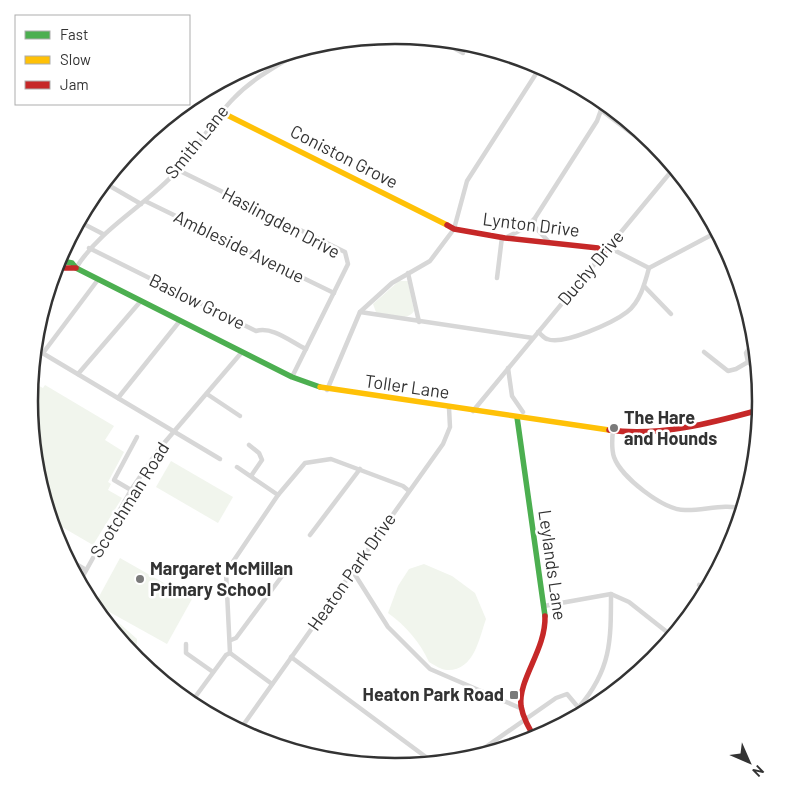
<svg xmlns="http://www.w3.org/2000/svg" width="789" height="802" viewBox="0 0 789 802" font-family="Barlow,sans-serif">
	<rect width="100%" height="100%" fill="#fff"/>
	<g fill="#f1f5ed">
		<path d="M399 281H408L414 311C407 322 388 316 377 315L373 304Z"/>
		<path d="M45 385 114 426 105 440 124 452 108 482 111 484 108 490 122 498 93 545 50 520 36 472 29 402 39 386 43 388Z"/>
		<path d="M171 461 233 497 218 523 156 487Z"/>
		<path d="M120 558 192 599 167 644 95 604Z"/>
		<path d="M424 564 452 576 475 593 486 619C479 639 474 671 447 670 442 670 434 665 429 662 420 642 406 626 388 613L398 586 409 569Z"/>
		<path d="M100 616 120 624 137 639 136 660Z"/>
	</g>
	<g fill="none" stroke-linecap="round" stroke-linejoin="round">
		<g stroke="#d7d7d7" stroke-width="4.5">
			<path d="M437 39 463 53"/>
			<path d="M601 110 668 161"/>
			<path d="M178 170 345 252 348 264 292 377"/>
			<path d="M103 182 141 204"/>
			<path d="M145 201 334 293"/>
			<path d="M535 219 534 226 549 242"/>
			<path d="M78 221 103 234"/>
			<path d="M507 237 527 227 535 218 597 121 601 110 597 97"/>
			<path d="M608 247 649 268 717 232"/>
			<path d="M89 248 256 331C273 326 291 342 306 349"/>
			<path d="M76 268C101 228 145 206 177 171 198 148 212 120 234 98 254 77 282 63 306 48"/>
			<path d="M408 273 419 322"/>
			<path d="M497 278 502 237"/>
			<path d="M644 286 671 314"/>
			<path d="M360 312 533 338"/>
			<path d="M538 332C541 334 544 338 547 339 563 346 614 322 627 312 640 302 645 283 649 268"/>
			<path d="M754 341 746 353 748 362 757 370"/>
			<path d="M34 348 220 459"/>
			<path d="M704 352 728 371 736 369 748 362"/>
			<path d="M43 353 97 281"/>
			<path d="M508 368 512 396 523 412"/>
			<path d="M78 374 140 302"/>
			<path d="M327 390 360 312 392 283 430 261 454 229 467 181 541 66"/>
			<path d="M207 394 240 416"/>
			<path d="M118 398 179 322"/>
			<path d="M473 411 674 168"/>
			<path d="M613 430C612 439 611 448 614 457 621 477 663 510 685 510 702 511 726 503 742 509"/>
			<path d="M249 445 259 453 262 460 251 476"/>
			<path d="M237 467 278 495"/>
			<path d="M131 490 114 480 137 437"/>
			<path d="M310 535 360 469"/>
			<path d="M66 558 86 570"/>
			<path d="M352 570 388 627 430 669 520 708"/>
			<path d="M79 583 131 490 159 449 242 352"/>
			<path d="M699 585 706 590"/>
			<path d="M544 606 611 594 629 602 672 636"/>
			<path d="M231 640 236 638 288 568"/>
			<path d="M186 644V653L213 672"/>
			<path d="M291 657 434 763"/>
			<path d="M272 684 230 653 226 572 278 495 305 463 331 459 403 486 409 491"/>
			<path d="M190 704 226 655 230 653"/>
			<path d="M579 707C611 670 611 641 611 594"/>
			<path d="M239 731 443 444 450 427 449 408"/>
			<path d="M470 758 556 698 567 694 583 713"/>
		</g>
		<g stroke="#4caf50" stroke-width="5.5">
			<path d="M57 260 72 263 76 268 292 377 320 387"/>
			<path d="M517 417 545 616"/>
		</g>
		<g stroke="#ffc107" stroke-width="5.5">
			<path d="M221 112 447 225"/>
			<path d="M320 387 609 430"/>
		</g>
		<g stroke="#c62828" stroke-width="5.5">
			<path d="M447 225 454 229 505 238 598 248 604 252"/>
			<path d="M55 268H76"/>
			<path d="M609 430C658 437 712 423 759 410"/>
			<path d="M535 738C529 728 523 718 521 706 518 679 546 650 545 616"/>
		</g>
	</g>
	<g fill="#7a7a7a" stroke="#fff" stroke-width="2">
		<circle cx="614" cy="428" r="5"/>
		<circle cx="140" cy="579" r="5"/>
		<rect x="509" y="690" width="10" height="10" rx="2.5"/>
	</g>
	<g text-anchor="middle" stroke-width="5" stroke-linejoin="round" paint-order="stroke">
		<g font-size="18" fill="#333" stroke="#fff">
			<text transform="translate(197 142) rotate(-51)" y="6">Smith Lane</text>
			<text transform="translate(344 157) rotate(27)" y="6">Coniston Grove</text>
			<text transform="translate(281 223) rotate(28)" y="6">Haslingden Drive</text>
			<text transform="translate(531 225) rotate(7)" y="6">Lynton Drive</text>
			<text transform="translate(239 247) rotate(26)" y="6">Ambleside Avenue</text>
			<text transform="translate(591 268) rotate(-50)" y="6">Duchy Drive</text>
			<text transform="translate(197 302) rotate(26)" y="6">Baslow Grove</text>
			<text transform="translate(407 387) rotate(8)" y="6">Toller Lane</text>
			<text transform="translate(130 500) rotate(-58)" y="6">Scotchman Road</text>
			<text transform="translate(552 565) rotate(82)" y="6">Leylands Lane</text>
			<text transform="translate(352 572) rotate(-55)" y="6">Heaton Park Drive</text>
		</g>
		<g font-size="18" font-weight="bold" fill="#333" stroke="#fff" text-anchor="start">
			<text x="624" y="424">The Hare<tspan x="624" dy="21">and Hounds</tspan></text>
			<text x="150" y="575">Margaret McMillan<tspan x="150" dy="21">Primary School</tspan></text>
			<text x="504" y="701" text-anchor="end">Heaton Park Road</text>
		</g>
	</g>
	<path d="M0 0H789V802H0ZM38 401a357 357 0 1 1 714 0a357 357 0 1 1-714 0Z" fill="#fff" fill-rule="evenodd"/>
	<path fill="none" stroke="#333" stroke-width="2.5" d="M38 401a357 357 0 1 1 714 0a357 357 0 1 1-714 0Z"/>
	<rect x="15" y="15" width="175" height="90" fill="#ffffff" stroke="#adadad"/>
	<rect x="25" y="31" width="25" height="8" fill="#4caf50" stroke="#adadad"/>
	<text x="60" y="40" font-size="15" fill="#333333">Fast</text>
	<rect x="25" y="56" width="25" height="8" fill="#ffc107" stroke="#adadad"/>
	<text x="60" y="65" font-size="15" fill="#333333">Slow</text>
	<rect x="25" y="81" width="25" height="8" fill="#c62828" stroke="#adadad"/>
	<text x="60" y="90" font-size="15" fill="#333333">Jam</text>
	<g transform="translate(749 762) rotate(135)" stroke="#ffffff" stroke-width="4" paint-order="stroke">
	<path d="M0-4L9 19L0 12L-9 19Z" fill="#333333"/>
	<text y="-8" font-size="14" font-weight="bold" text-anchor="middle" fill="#333333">N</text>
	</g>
</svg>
